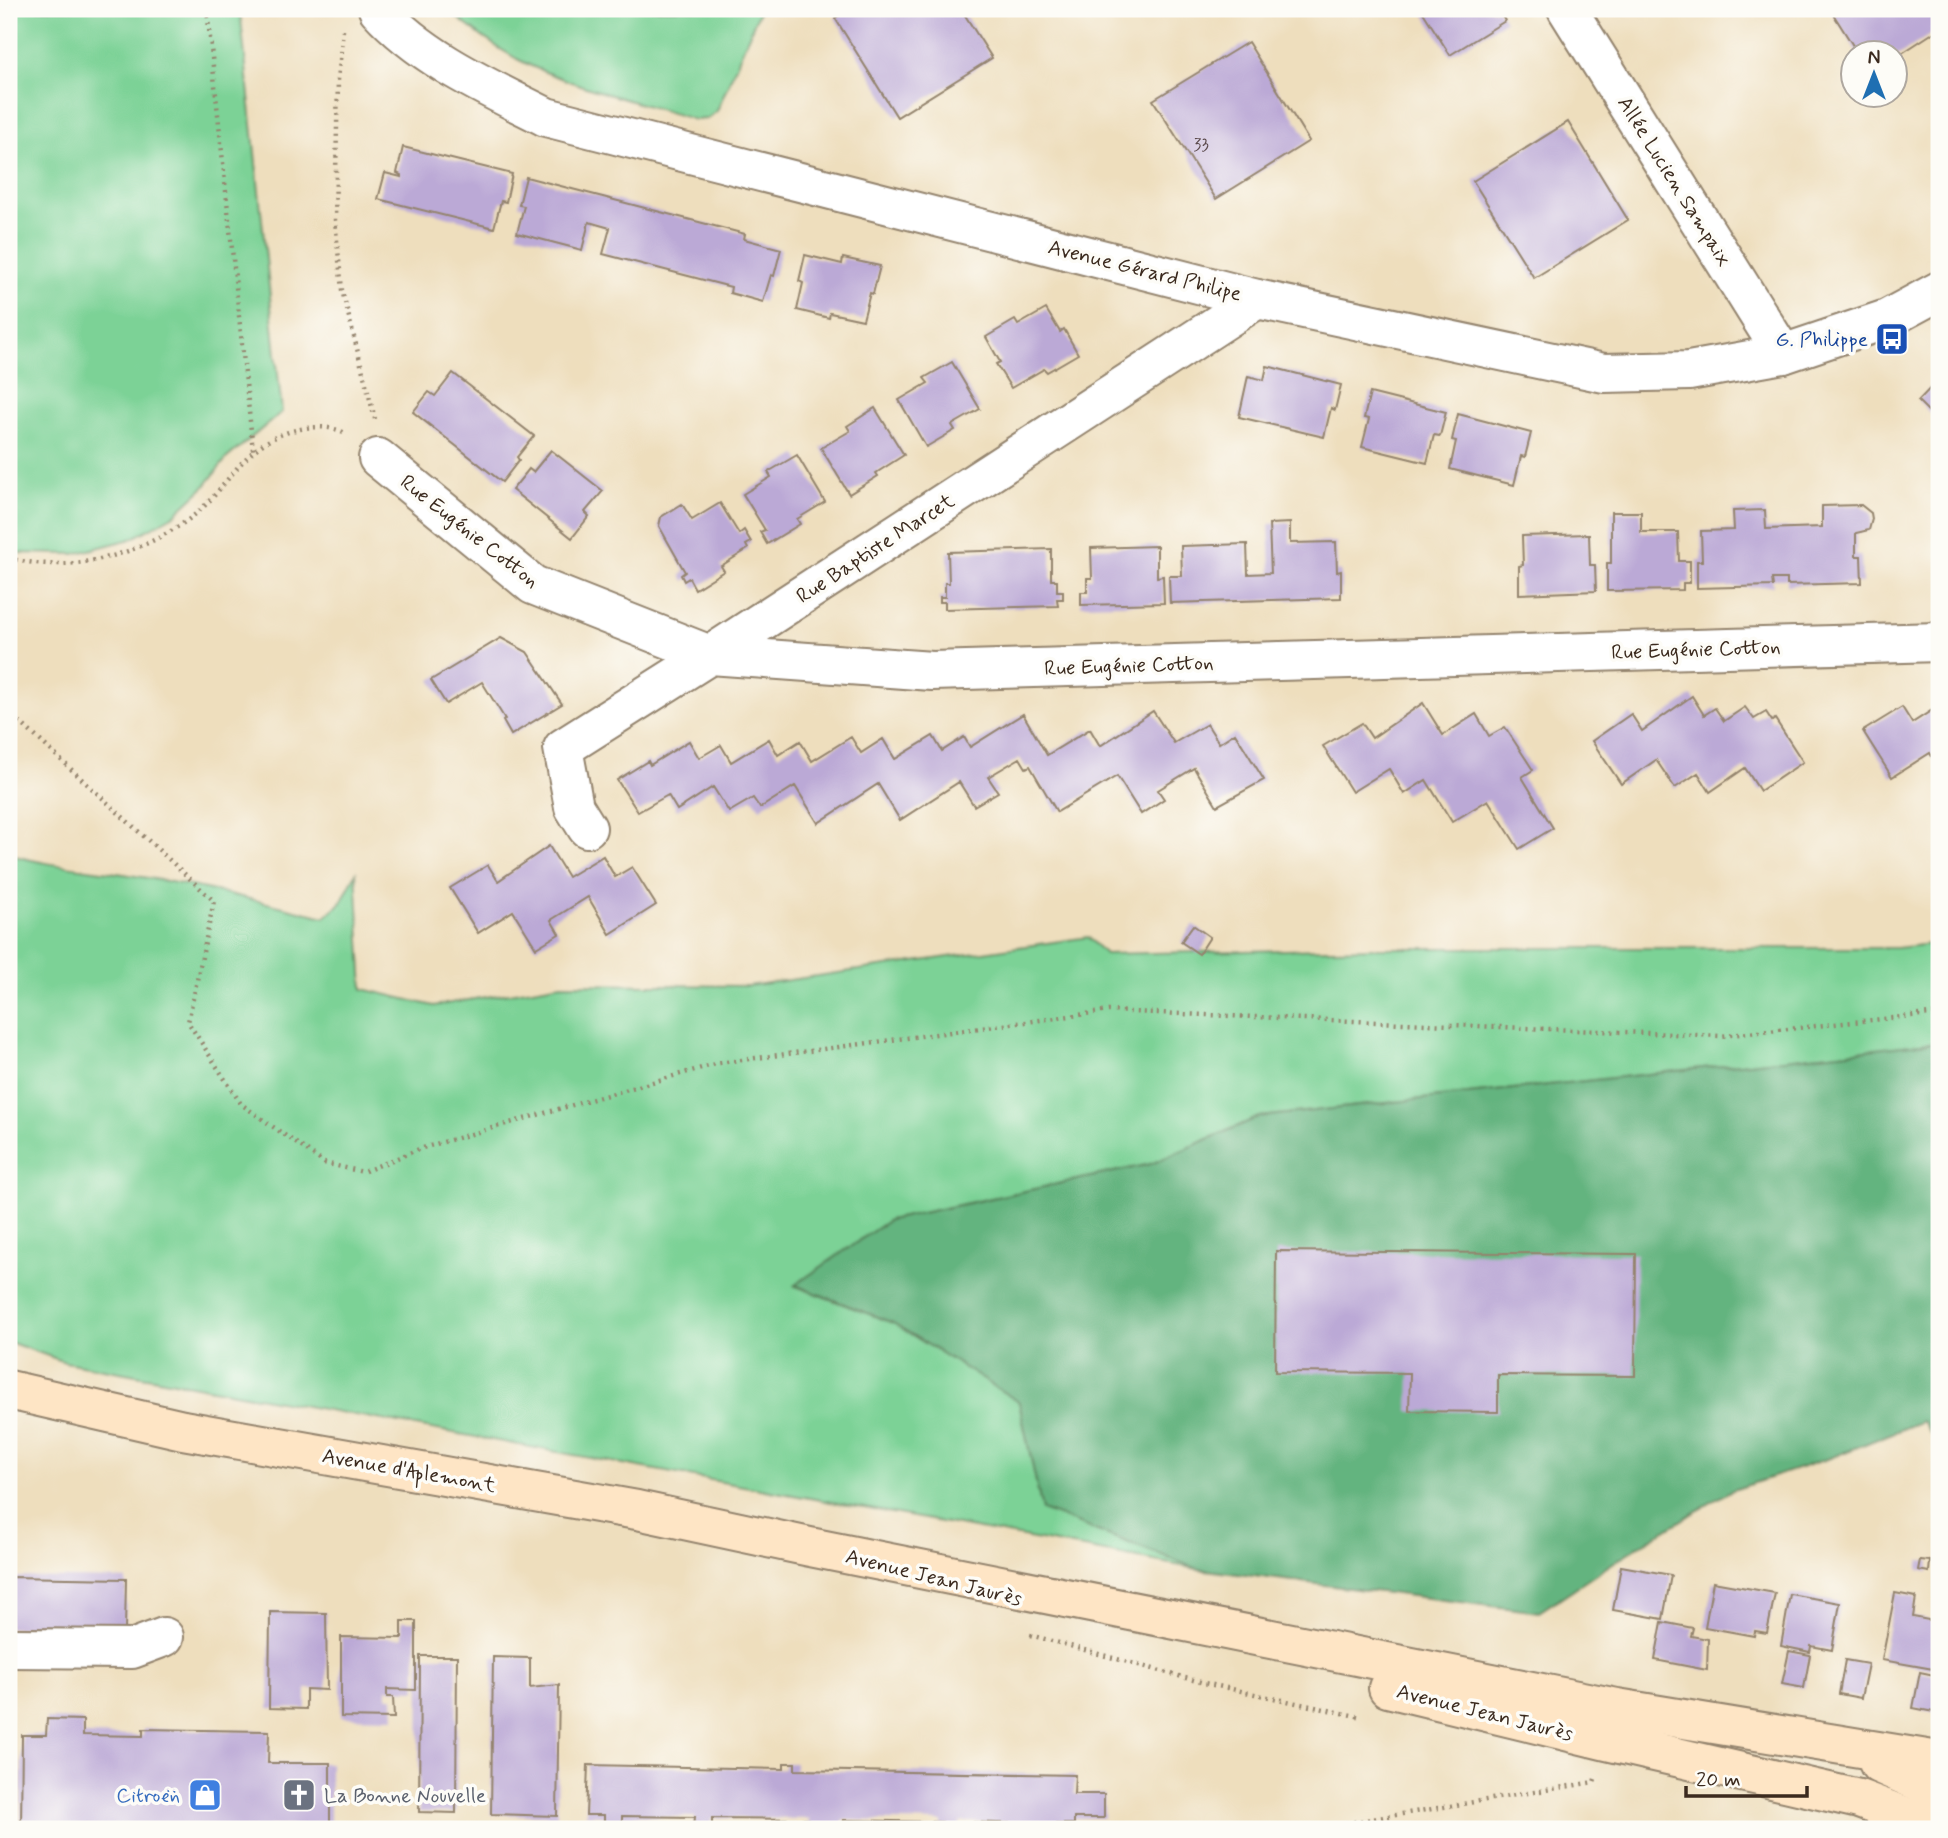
<svg xmlns="http://www.w3.org/2000/svg" width="1948" height="1838" viewBox="0 0 1948 1838" font-family="Mynerve,sans-serif">
	<rect width="100%" height="100%" fill="#fdfcf7"/>
	<filter id="ink" filterUnits="userSpaceOnUse"><feTurbulence type="fractalNoise" baseFrequency=".0143" numOctaves="2"/><feDisplacementMap in="SourceGraphic" scale="14" xChannelSelector="R" yChannelSelector="G"/><feConvolveMatrix kernelMatrix="1 2 1 2 8 2 1 2 1" color-interpolation-filters="sRGB"/></filter>
	<filter id="wash" filterUnits="userSpaceOnUse"><feTurbulence type="fractalNoise" baseFrequency=".00686" numOctaves="4" result="noise"/><feDisplacementMap in="SourceGraphic" scale="28" xChannelSelector="R" yChannelSelector="G"/><feGaussianBlur stdDeviation="1.57" result="paint"/><feColorMatrix in="noise" values="0 0 0 0 0 0 0 0 0 0 0 0 0 0 0 0 0 1.4 0 .05"/><feComposite in="paint" operator="in"/></filter>
	<g filter="url(#wash)">
		<rect width="100%" height="100%" fill="#eedebd"/>
		<g fill="#7bd296" stroke="#5b7e5a" stroke-width="2">
			<path d="M9 9H240L282 412 227 458 204 487 174 515 131 539 74 554 9 553Z"/>
			<path d="M447 9H760L717 111 707 119 695 120C638 102 569 86 517 59 492 45 468 27 447 9Z"/>
			<path d="M9 854C50 867 93 868 136 876 200 886 262 902 325 917L341 903 356 873 363 989 434 1006 561 984 748 986 1088 937 1105 954 1376 948H1897L1939 943V1042L1259 1117 1151 1164 889 1220 795 1286 893 1323 1019 1402 1042 1510 1198 1569 65 1362 9 1342Z"/>
		</g>
		<path fill="#64b47f" stroke="#506f4e" stroke-width="2" d="M1939 1042V1445L1922 1421 1830 1458 1730 1491 1637 1547 1539 1612 1198 1569 1042 1510 1019 1402 893 1323 795 1285 889 1220 1151 1164 1259 1117Z"/>
		<g id="blocks">
			<g fill="#bba9d6">
				<path d="M850 9H961L992 58 897 117 835 18Z"/>
				<path d="M1421 9H1498L1505 21 1450 55Z"/>
				<path d="M1830 9H1939V29L1896 57V52H1857Z"/>
				<path d="M1248 42 1309 141 1216 199 1153 100Z"/>
				<path d="M1568 122 1628 220 1534 278 1473 181Z"/>
				<path d="M403 147 512 174 506 202 501 201 494 228 378 199 385 173 401 177V175L397 173Z"/>
				<path d="M526 177 745 234 744 239 781 249 774 276 771 275 763 302 730 293 731 287 603 254 610 228 589 222 582 250 517 233 524 206 519 205Z"/>
				<path d="M805 255 842 264 843 258 880 266 873 294 870 293 863 320 830 313 829 318 797 310 803 283 799 281Z"/>
				<path d="M1046 309 1060 332 1064 329 1078 354 1047 372 1044 369 1011 388 996 364 1000 362 986 337 1015 320 1018 325Z"/>
				<path d="M952 362 980 409 952 425 955 430 926 447 899 400 928 383 924 378Z"/>
				<path d="M1267 366 1341 385 1335 410 1331 408 1324 437 1239 417 1248 376 1264 380Z"/>
				<path d="M453 373 534 436 517 457 519 460 502 482 413 412 429 392 435 396Z"/>
				<path d="M1939 379V422L1918 401Z"/>
				<path d="M1370 393 1446 412 1440 436 1434 435 1427 463 1362 447 1369 419 1364 418Z"/>
				<path d="M875 408 904 455 876 473 878 476 849 494 821 448 850 431 847 426Z"/>
				<path d="M1458 414 1531 433 1525 457 1521 456 1514 485 1450 469 1456 441 1452 440Z"/>
				<path d="M551 450 603 491 585 512 589 516 572 538 512 490 529 469 533 472Z"/>
				<path d="M797 455 825 502 797 519 800 524 767 544 760 532 765 530 743 494 771 477 768 472Z"/>
				<path d="M720 503 739 534 744 530 751 542 746 545 748 549 721 566 724 571 695 589 689 578 684 581 681 575 685 572 659 526 661 517 682 504 692 520Z"/>
				<path d="M1861 505 1871 513 1872 519 1869 530 1856 533V556H1861L1862 583 1787 585V579H1772L1773 586 1697 588V561H1702L1701 531 1734 530 1733 511 1765 510 1766 529 1822 527V506Z"/>
				<path d="M1611 512H1641V532H1678L1679 561H1690V583H1683V590L1607 591V563H1611Z"/>
				<path d="M1290 523V543L1336 542 1337 572 1341 571V598L1170 603 1169 576H1182L1181 546 1247 544 1248 574 1271 573 1269 524Z"/>
				<path d="M1589 534 1590 565H1595L1596 591 1519 594V566L1523 565 1522 536Z"/>
				<path d="M1157 546V577L1163 576 1164 603 1081 605V592H1087V578H1092L1091 548Z"/>
				<path d="M1051 549V580H1057V591H1063V599H1057L1058 606 945 609V602H940V597H945V583H949L948 552Z"/>
				<path d="M501 638 527 652 562 704 511 735 503 721 505 719 482 682 446 704 431 680Z"/>
				<path d="M1692 696 1704 715 1715 708 1724 721 1745 707 1754 719 1766 712 1772 721 1775 719 1803 762 1760 791 1745 768 1710 792 1698 773 1675 788 1656 760 1621 784 1592 741 1631 714 1642 731Z"/>
				<path d="M1423 703 1443 735 1476 714 1489 736 1505 727 1533 770 1522 777 1553 828 1519 849 1488 800 1452 822 1426 780 1404 794 1389 769 1352 792 1323 746 1362 723 1372 738Z"/>
				<path d="M1902 707 1912 723 1934 709 1939 718V769L1930 753 1892 777 1863 731Z"/>
				<path d="M1153 711 1174 743 1207 724 1219 743 1235 733 1264 780 1217 806 1194 768 1158 790 1164 799 1141 814 1117 776 1057 812 1030 766 1026 768 1020 758 988 777 998 792 974 806 959 782 900 820 878 784 818 823 795 786 760 808 753 798 729 812 713 787 677 810 668 795 638 812 617 780 648 761 650 765 689 741 699 758 721 745 731 762 769 739 778 755 800 741 812 761 851 737 861 753 883 739 895 759 933 736 942 751 964 737 970 747 1023 714 1047 755 1090 729 1100 746Z"/>
				<path d="M549 846 568 877 603 856 615 877 632 867 656 905 610 934 588 897 551 920 559 934 536 948 513 911 478 933 450 888 488 865 498 881Z"/>
				<path d="M1193 925 1210 937 1199 954 1181 942Z"/>
				<path d="M1276 1251 1636 1254 1635 1376 1498 1375V1412L1409 1411 1410 1373 1275 1372Z"/>
				<path d="M1920 1560 1930 1561 1929 1572 1918 1570Z"/>
				<path d="M1621 1566 1671 1575 1663 1619 1613 1610Z"/>
				<path d="M9 1577 126 1579 125 1630 9 1628Z"/>
				<path d="M1713 1582 1775 1593 1767 1633 1755 1631 1754 1636 1705 1627Z"/>
				<path d="M1895 1593 1916 1597 1913 1617 1939 1622V1670L1882 1660Z"/>
				<path d="M1790 1594 1840 1603 1832 1650 1811 1646 1810 1652 1781 1646Z"/>
				<path d="M270 1612 326 1613 327 1690 306 1689V1709L269 1708Z"/>
				<path d="M402 1621H416V1690L387 1689V1697H393L394 1718 341 1717V1637L402 1638Z"/>
				<path d="M1662 1622 1693 1628 1691 1636 1708 1639 1707 1670 1655 1660Z"/>
				<path d="M1789 1651 1810 1655 1804 1688 1782 1684Z"/>
				<path d="M420 1656H457L456 1813 419 1812Z"/>
				<path d="M493 1657 530 1658V1688L559 1685 557 1816 491 1814Z"/>
				<path d="M1845 1660 1868 1664 1861 1698 1839 1694Z"/>
				<path d="M1920 1672 1939 1676V1713L1913 1708Z"/>
				<path d="M47 1719 83 1720V1735L143 1736V1729L269 1731 268 1763H330V1826H268V1829H21L22 1735H46Z"/>
				<path d="M784 1763H795V1770L1075 1775 1074 1794H1104V1818H1074V1824H1050V1829H1033V1824L960 1822V1829H942V1822L843 1820V1829H809V1819L712 1818V1826H694L695 1817 622 1816V1824H604V1815H586L588 1765 784 1769Z"/>
				<rect x="9" y="1807" width="5" height="22"/>
			</g>
		</g>
	</g>
	<g filter="url(#ink)">
		<use href="#blocks" fill-opacity="0" stroke="#94846e" stroke-width="2"/>
		<g fill="none" stroke-linecap="round" stroke-linejoin="round">
			<defs>
				<g id="street">
					<path d="M378 9C423 59 487 87 546 117L1257 299 1604 373 1689 371 1783 354 1887 319 1939 291"/>
					<path d="M1567 9 1783 354"/>
					<path d="M378 458 533 585 710 655 932 671 1939 642"/>
					<path d="M587 828 574 807 563 748 710 655 1257 299"/>
					<path d="M9 1648 132 1649 164 1637"/>
				</g>
				<g id="secondary">
					<path d="M9 1390 183 1430 637 1510 810 1547 1617 1708 1939 1761"/>
					<path d="M1388 1688 1607 1741 1859 1799 1915 1820 1926 1829"/>
					<path d="M1879 1764 1920 1782 1939 1795"/>
				</g>
			</defs>
			<use href="#street" stroke="#94846e" stroke-width="42"/>
			<use href="#secondary" stroke="#94846e" stroke-width="42"/>
			<g stroke="#94846e" stroke-width="4.5" stroke-dasharray="2 5" stroke-linecap="butt">
				<path d="M207 9 253 450"/>
				<path d="M343 30 338 80 335 220 342 290 375 419"/>
				<path d="M9 558C67 574 132 557 182 524 233 491 237 439 306 428 320 426 335 427 347 434"/>
				<path d="M9 712 214 901 188 1022 241 1104 324 1163 363 1172 419 1149 719 1063 1108 1011 1721 1036 1939 1013"/>
				<path d="M1030 1635 1204 1683 1361 1717"/>
				<path d="M1312 1829 1594 1782 1595 1779"/>
			</g>
			<use href="#street" stroke="#fff" stroke-width="38"/>
			<use href="#secondary" stroke="#fee5c5" stroke-width="38"/>
		</g>
	</g>
	<defs>
		<symbol id="bus-square" viewBox="-11 -11 22 22"><rect x="-9" y="-9" width="18" height="18" rx="4" fill="#1a4fb4" stroke="#fdfcf7"/><path d="M-5-6H5V4H4V6H2V4H-2V6H-4V4H-5ZM-3.5-4V0h7V-4ZM-3.5 1.2v1.5H-2V1.2ZM2 1.2v1.5H3.5V1.2Z" fill="#fff"/></symbol>
		<symbol id="shop-square" viewBox="-11 -11 22 22"><rect x="-9" y="-9" width="18" height="18" rx="4" fill="#3f7fe0" stroke="#fdfcf7"/><path d="M-5-2.5h2.3a2.7 3.5 0 0 1 5.4 0H5L5.5 6h-11ZM-1.5-2.5h3a1.5 2.3 0 0 0-3 0Z" fill="#fff"/></symbol>
		<symbol id="church-square" viewBox="-11 -11 22 22"><rect x="-9" y="-9" width="18" height="18" rx="4" fill="#6b7280" stroke="#fdfcf7"/><path d="M-1.2-6h2.4v3.5h3.3v2.4h-3.3V6h-2.4V-.1h-3.3v-2.4h3.3Z" fill="#fff"/></symbol>
	</defs>
	<g fill-rule="evenodd">
		<use href="#bus-square" x="1873" y="320" width="38" height="38"/>
		<use href="#shop-square" x="186" y="1776" width="38" height="38"/>
		<use href="#church-square" x="280" y="1776" width="38" height="38"/>
	</g>
	<g text-anchor="middle" stroke-width="7" stroke-linejoin="round" paint-order="stroke">
		<g font-size="18" fill="#5b4a4c">
			<text x="1201" y="150">33</text>
		</g>
		<g font-size="21" fill="#3b2a1e" stroke="#fdfcf7">
			<text transform="translate(1675 181) rotate(58)" y="7">Allée Lucien Sampaix</text>
			<text transform="translate(1145 270) rotate(14)" y="7">Avenue Gérard Philipe</text>
			<text transform="translate(470 531) rotate(38)" y="7">Rue Eugénie Cotton</text>
			<text transform="translate(875 548) rotate(-33)" y="7">Rue Baptiste Marcet</text>
			<text transform="translate(1696 649) rotate(-2)" y="7">Rue Eugénie Cotton</text>
			<text transform="translate(1129 665) rotate(-2)" y="7">Rue Eugénie Cotton</text>
			<text transform="translate(409 1470) rotate(10)" y="7">Avenue d'Aplemont</text>
			<text transform="translate(934 1577) rotate(14)" y="7">Avenue Jean Jaurès</text>
			<text transform="translate(1485 1712) rotate(14)" y="7">Avenue Jean Jaurès</text>
		</g>
		<g font-size="21" fill="#164399" stroke="#fdfcf7" text-anchor="end">
			<text x="1868" y="346">G. Philippe</text>
		</g>
		<g font-size="21" fill="#366cbe" stroke="#fdfcf7" text-anchor="end">
			<text x="180" y="1802">Citroën</text>
		</g>
		<g font-size="21" fill="#5b616d" stroke="#fdfcf7" text-anchor="start">
			<text x="324" y="1802">La Bonne Nouvelle</text>
		</g>
	</g>
	<rect width="1948" height="1838" fill="none" stroke="#fdfcf7" stroke-width="35"/>
	<g transform="translate(1874 74)"><circle r="33" fill="#fdfcf7" stroke="#afa8a0" stroke-width="2"/>
	<path d="M0-5L12 26L0 18L-12 26Z" fill="#1f6fb2"/>
	<text y="-10" font-size="19" font-weight="bold" text-anchor="middle" fill="#3b2a1e">N</text>
	</g>
	<path d="M1686 1786v10h121v-10" fill="none" stroke="#3b2a1e" stroke-width="3.5"/>
	<text x="1696" y="1786" font-size="21" fill="#3b2a1e" stroke="#fdfcf7" stroke-width="5" paint-order="stroke">20 m</text>
</svg>
